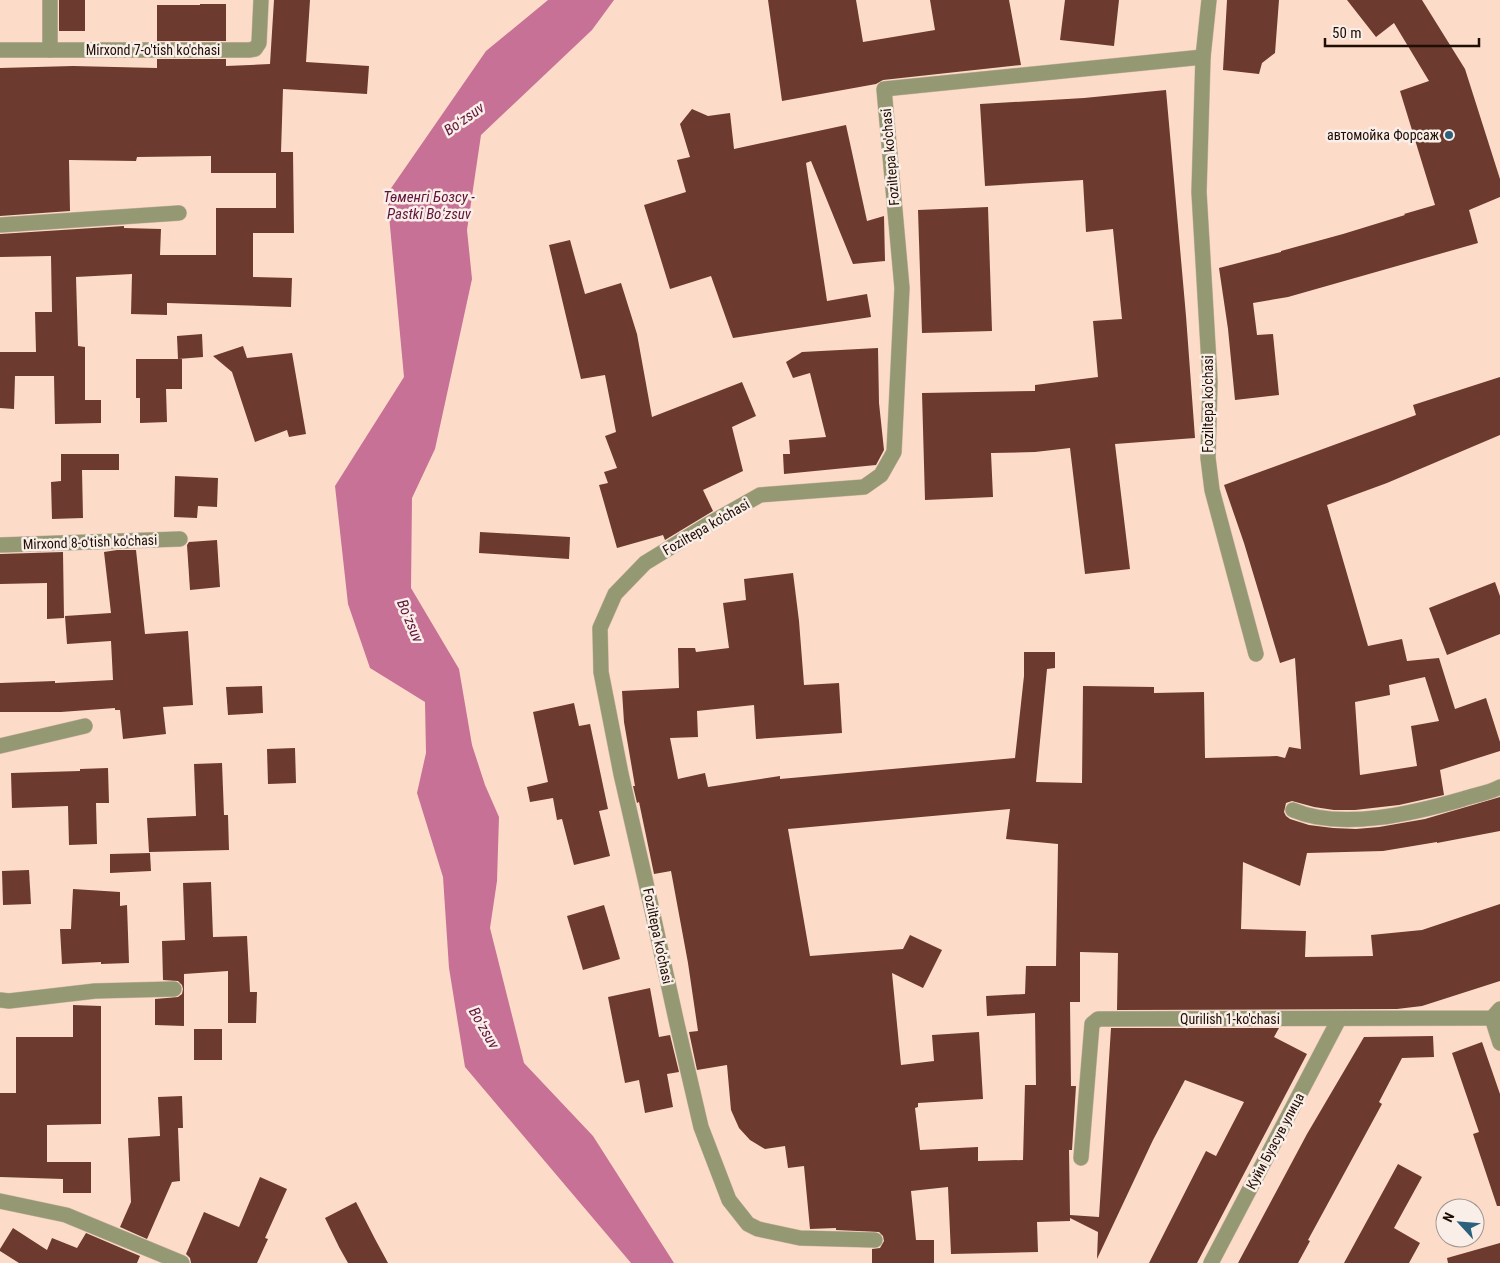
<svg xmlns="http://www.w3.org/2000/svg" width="1500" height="1263" viewBox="0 0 1500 1263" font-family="'Roboto Condensed',sans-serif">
	<rect width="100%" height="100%" fill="#fcdcc9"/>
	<path fill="#c77196" d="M548 0H614L592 30 481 135 467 230 472 279 435 449 412 498 411 588 459 669 472 745 485 785 499 817 497 881 490 928 524 1063 593 1136 674 1263H631L465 1067 449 968 443 877 417 793 426 753 425 702 370 668 348 604 335 486 404 377 387 194 486 51Z"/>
	<g fill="#6c3a2f" fill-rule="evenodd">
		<rect x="59" y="0" width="26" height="31"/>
		<path d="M274 0H310L306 62 369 66 367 94 283 89 281 152H293L294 233H253V277L292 278 291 307 167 303V315L131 314 132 274 76 277 78 346 85 347V400H101V423L55 424 54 376H15L14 409 0 408V352H36L35 312H52L51 256 0 257V234L124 226V228L161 229 160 255H216V208H276V173H211V156L137 157 136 161 69 160 70 211 0 216V68L73 66 157 68V59H226V66L270 64Z"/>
		<path d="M768 0H856L863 42 935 30 930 0H1009L1021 65 883 80 876 84 782 101Z"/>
		<path d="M1065 0H1119L1114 46 1060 40Z"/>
		<path d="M1227 0H1279L1275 53 1262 63 1259 74 1223 70Z"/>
		<path d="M1347 0H1422L1465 69 1500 179V197L1469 210 1478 243 1288 297 1253 303 1257 335 1273 334 1279 395 1235 400 1228 329 1219 268 1281 252V251L1343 234 1405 215 1404 214 1435 205 1400 91 1429 81 1394 23 1376 37Z"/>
		<path d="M200 4H226V41H157V5H200Z"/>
		<path d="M1166 90 1186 316 1195 438 1115 444 1130 569 1085 574 1070 448 1035 452 991 453 993 497 925 500 922 393 1035 391V385L1098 377 1093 321 1122 319 1113 229 1086 232 1083 180 985 186 980 104 1084 98Z"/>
		<path d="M692 109 708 116 730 113 734 149 846 125 867 221 884 216 885 261 853 264 811 161 806 163 827 301 867 294 871 317 733 338 711 276 670 289 644 205 686 192 677 160 690 157 680 124Z"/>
		<path d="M988 207 992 331 922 333 918 210Z"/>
		<path d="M570 240 585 294 621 283 637 334 652 417 742 382 756 416 732 427 743 471 703 490 713 511 665 540 663 535 617 548 599 485 608 483 604 472 617 468 605 436 616 432 605 375 581 379 549 245Z"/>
		<path d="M202 334 203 357 178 359 177 336Z"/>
		<path d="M243 346 247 358 292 353 306 434 289 437 287 430 255 442 232 372 213 356Z"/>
		<path d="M878 348 879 403 884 450 876 465 784 474 783 454H790L789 440 826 437 810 373 793 378 786 362 802 352Z"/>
		<path d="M136 359H182V389H166L167 422 140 423V398H136Z"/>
		<path d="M1500 377V435L1387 483 1327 505 1368 646 1402 639 1407 661 1439 658 1455 709 1486 698 1500 742V751L1440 770 1444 795 1399 805 1355 810H1334L1314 807 1292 801 1286 803 1284 812 1286 816 1290 819 1309 825 1333 828 1356 829 1379 827 1425 819 1500 797V831L1437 843V842L1383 851 1307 853 1300 886 1243 862 1241 929 1306 931 1305 957 1373 956 1371 935 1422 930 1500 904V981L1422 1006 1397 1009 1117 1010 1118 953 1080 952V1002H1070L1071 1086H1076L1072 1150H1069L1070 1215 1099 1217 1111 1028H1279L1274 1037 1307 1054 1197 1263H1149L1206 1151 1216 1156 1244 1102 1185 1080 1153 1140 1097 1259 1098 1232 1070 1218V1221L1037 1222 1038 1252 951 1254 948 1187 911 1191 916 1240H934V1263H872V1249L880 1248 884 1241 883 1236 879 1232 836 1230V1228L810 1229 804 1166 788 1168 785 1146 765 1149 750 1140 739 1128 731 1110 727 1065 697 1070 689 1032 698 1031 688 963 671 871 654 874 639 802 637 803 633 786H635L624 722 622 691 679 688 678 648H695L696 652 729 648 723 603 746 600 744 579 793 573 799 621 804 685 839 683 842 733 756 739 754 705 697 711 698 737 670 738 678 779 705 773 708 787 780 776V779L1015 758 1024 676V652H1055V668L1047 669 1036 782 1082 783 1083 686 1154 687V693L1204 692 1205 758 1277 756 1285 758 1289 747 1301 749 1295 658 1280 663 1244 543 1224 485 1416 415 1413 405ZM1425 677 1439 721 1411 726 1417 766 1360 775 1355 702 1390 695 1389 685ZM1010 809 1006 839 1058 844 1056 966H1026L1025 994 986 996 987 1016 1035 1013 1036 1085H1025L1023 1160 978 1161V1147L920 1150 915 1108 918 1107V1103L983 1099 979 1032 932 1035 934 1061 901 1065 892 973 923 988 942 950 910 935 903 949 810 956 788 829Z"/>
		<path d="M61 454H119V470H82L83 518 52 519 51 482 61 481Z"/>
		<path d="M175 476 218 478 217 507 198 506 197 518 174 517Z"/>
		<path d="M480 532 570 537 569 559 479 553Z"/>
		<path d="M217 540 220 587 190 590 187 545 189 542Z"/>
		<path d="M117 550H136L145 634 188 631 193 705 163 707 166 734 123 739 120 710H115V708L61 712H0V683L55 681V683L113 680 111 641 67 644 65 616 111 613 104 552Z"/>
		<path d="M63 552 64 618 47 619V583L0 584V554Z"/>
		<path d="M1495 582 1500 596V634L1447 655 1429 608Z"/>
		<path d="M262 686 263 713 228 715 226 687Z"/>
		<path d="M574 703 579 726 590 724 608 809 599 811 610 856 574 865 562 819 557 820 553 798 530 802 527 787 548 782 533 712Z"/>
		<path d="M295 748 296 783 268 784 267 749Z"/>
		<path d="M222 763 224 815H228L229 850 149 852 147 818 196 816 194 764Z"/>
		<path d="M108 768 109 803H96L97 844 69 845 68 806 12 808 11 773 80 771V769Z"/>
		<path d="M150 853 151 871 110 873V854Z"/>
		<path d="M29 870 31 904 3 905 2 871Z"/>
		<path d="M211 882 213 937 247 936 250 992H257L256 1023H228V971L184 974V1026L155 1025V999L178 997 182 994 183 989 182 985 178 981 163 980 162 941 185 940 183 883Z"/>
		<path d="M73 889 120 892V906L127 905 129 963 101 964V962L62 964 60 929H71Z"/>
		<path d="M604 905 620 959 583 970 567 916Z"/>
		<path d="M650 988 659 1037 670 1035 679 1072 667 1074 673 1107 645 1113 639 1080 625 1083 608 997Z"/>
		<path d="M73 1005 101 1006V1124L47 1125V1162H91V1193H63V1179L0 1177V1093H16V1037H73Z"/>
		<rect x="194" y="1029" width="28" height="31"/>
		<path d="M1433 1036 1434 1057 1402 1058 1379 1102 1382 1104 1308 1240 1310 1241 1298 1263H1238L1307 1134 1364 1037Z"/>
		<path d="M1482 1042 1500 1094V1206H1497L1473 1134 1479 1132 1452 1053Z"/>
		<path d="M182 1096 183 1128H178L180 1181 172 1182 147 1239 120 1227 131 1202 128 1138 160 1136 158 1097Z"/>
		<path d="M1398 1164 1422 1177 1394 1228 1420 1243 1409 1263H1344Z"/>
		<path d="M260 1177 287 1189 265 1238 268 1239 257 1263H191L190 1258 186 1254 204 1212 239 1227Z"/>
		<path d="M356 1202 375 1239 388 1263H348L339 1247 325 1218Z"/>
		<path d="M13 1228 47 1250 52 1238 77 1248 86 1233 140 1256 137 1263H19L0 1251V1249Z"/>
		<path d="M1500 1243V1263H1448L1447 1258Z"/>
	</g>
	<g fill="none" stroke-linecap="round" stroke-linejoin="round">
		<defs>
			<g id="minor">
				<path d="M50 0V50"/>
				<path d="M1209 0 1203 57 1199 192 1210 381 1208 458 1212 490 1256 654"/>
				<path d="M0 50H249L255 49 259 43 261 0"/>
				<path d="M0 225 179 213"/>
				<path d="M0 545 180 539"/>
				<path d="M0 746 85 726"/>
				<path d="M1293 810C1341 831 1415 813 1463 799 1475 795 1489 793 1500 787"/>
				<path d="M0 1000 9 1001 95 991 174 989"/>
				<path d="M1492 1018 1500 1043"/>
				<path d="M1081 1158 1092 1024 1098 1019 1492 1018 1500 1009"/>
				<path d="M0 1201 66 1215 182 1263"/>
				<path d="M875 1240 800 1238 758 1229 748 1224 729 1200 701 1127 677 1024 646 883 621 774 601 672 600 628 615 594 645 563 707 525 760 495 864 487 881 475 894 452 902 288 884 89 1203 57"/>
				<path d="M1211 1263 1339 1019"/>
			</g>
		</defs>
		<use href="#minor" stroke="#d4b7a6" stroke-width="16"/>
		<use href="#minor" stroke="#949973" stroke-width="15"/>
	</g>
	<circle fill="#2b617c" stroke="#f9eee8" stroke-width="2" cx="1449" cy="135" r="5"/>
	<g text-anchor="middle" stroke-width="5" stroke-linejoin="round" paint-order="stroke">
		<g font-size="14" fill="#1f0e04" stroke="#f9eee8">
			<text x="153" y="55">Mirxond 7-o'tish ko'chasi</text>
			<text transform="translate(890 157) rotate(-95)" y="5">Foziltepa ko'chasi</text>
			<text transform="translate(1208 404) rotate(-90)" y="5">Foziltepa ko'chasi</text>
			<text transform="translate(706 527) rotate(-30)" y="5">Foziltepa ko'chasi</text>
			<text transform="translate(90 542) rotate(-2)" y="5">Mirxond 8-o'tish ko'chasi</text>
			<text transform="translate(658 936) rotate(78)" y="5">Foziltepa ko'chasi</text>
			<text x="1230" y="1024">Qurilish 1-ko'chasi</text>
			<text transform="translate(1275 1141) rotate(-62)" y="5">Куйи Бузсув улица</text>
		</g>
		<g font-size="14" fill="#1f0e04" stroke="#f9eee8" text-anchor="end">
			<text x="1439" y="140">автомойка Форсаж</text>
		</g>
		<g font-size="15" font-style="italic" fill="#61133c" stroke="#f9eee8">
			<text transform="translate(464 119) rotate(-35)" y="5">Boʻzsuv</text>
			<text x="429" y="202">Төменгі Бозсу -<tspan x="429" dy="17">Pastki Boʻzsuv</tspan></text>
			<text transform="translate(410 621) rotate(67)" y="5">Boʻzsuv</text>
			<text transform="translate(484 1028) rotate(60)" y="5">Boʻzsuv</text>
		</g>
	</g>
	<g transform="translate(1460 1223) rotate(296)"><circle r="24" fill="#f9eee8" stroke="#a2948d"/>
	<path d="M0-4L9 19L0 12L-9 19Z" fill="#2b617c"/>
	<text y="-8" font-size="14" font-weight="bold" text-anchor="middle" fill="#1f0e04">N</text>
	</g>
	<path d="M1325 38v8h154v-8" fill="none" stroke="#1f0e04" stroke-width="2.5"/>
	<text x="1332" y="38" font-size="15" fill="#1f0e04" stroke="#f9eee8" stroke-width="4" paint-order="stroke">50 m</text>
</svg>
